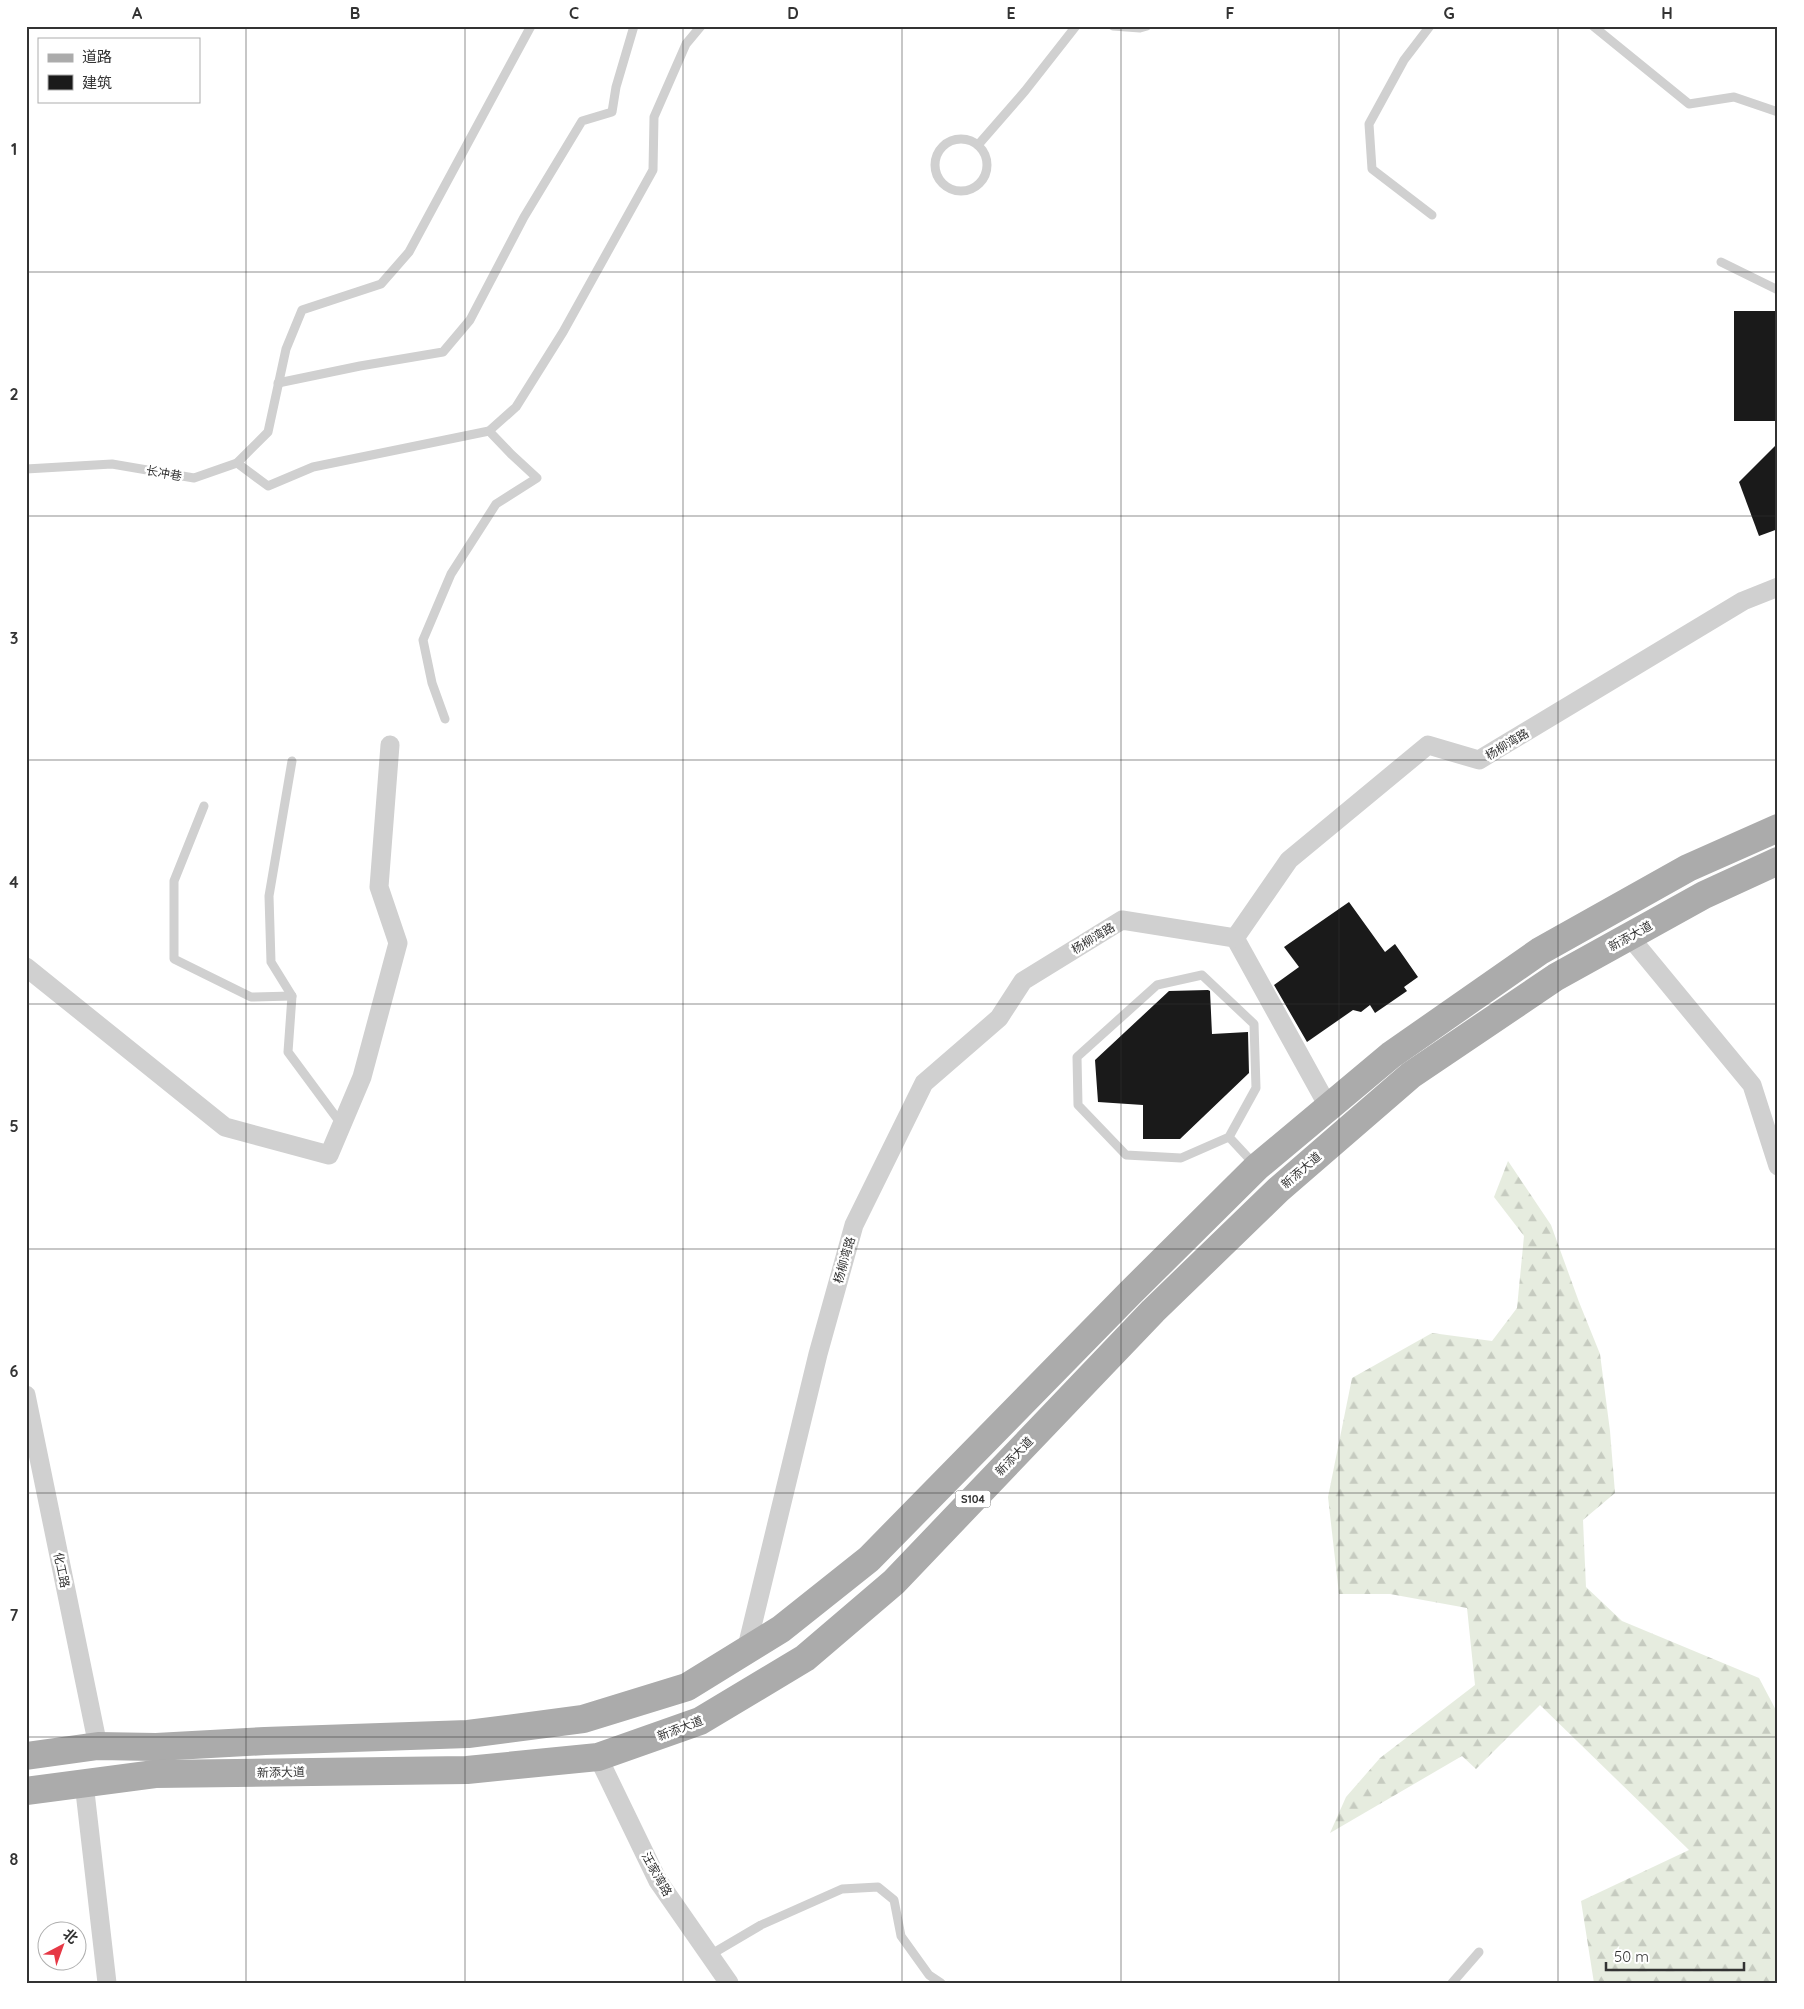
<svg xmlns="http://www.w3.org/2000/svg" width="1804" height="2009" font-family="Quicksand,'Noto Sans SC',sans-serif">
	<defs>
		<pattern id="forest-firs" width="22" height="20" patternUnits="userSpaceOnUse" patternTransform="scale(1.25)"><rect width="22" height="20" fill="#e6ecdf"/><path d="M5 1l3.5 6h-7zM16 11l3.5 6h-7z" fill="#c6cbc0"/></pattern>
	</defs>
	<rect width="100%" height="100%" fill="#fff"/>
	<polygon fill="url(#forest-firs)" points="1508,1161 1551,1225 1579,1302 1600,1354 1610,1431 1615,1493 1583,1520 1586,1587 1622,1621 1759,1678 1778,1714 1778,1983 1594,1983 1581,1901 1689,1850 1540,1705 1476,1769 1462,1756 1330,1833 1346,1797 1380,1758 1475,1685 1467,1608 1390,1594 1339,1594 1328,1497 1352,1378 1432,1333 1492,1341 1517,1308 1524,1236 1494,1197"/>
	<g fill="#1a1a1a">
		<rect x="1734" y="311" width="44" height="110"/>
		<polygon points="1778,443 1778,529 1759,536 1739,482"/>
		<polygon points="1349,902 1385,952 1395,944 1418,977 1404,987 1407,991 1375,1013 1370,1005 1361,1012 1353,1010 1307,1042 1274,985 1299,967 1284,947"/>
		<polygon points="1208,990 1210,991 1212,1034 1248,1032 1249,1073 1180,1139 1143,1139 1143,1105 1098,1102 1095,1060 1169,991"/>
	</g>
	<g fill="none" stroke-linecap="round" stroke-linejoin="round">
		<g stroke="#d0d0d0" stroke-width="9">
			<polyline points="1113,26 1140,28 1147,26"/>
			<polyline points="1430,26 1404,60 1369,124 1372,169 1432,215"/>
			<polyline points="1593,26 1689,104 1734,97 1778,112"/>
			<circle cx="961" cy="165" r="26"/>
			<polyline points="978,145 1025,91 1076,26"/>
			<polyline points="1721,262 1778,290"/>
			<polyline points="278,383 360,366 443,352 470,320 524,217 582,121 612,112 616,87 634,26"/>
			<polyline points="237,463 268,486 313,467 489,431 516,407 563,332 653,170 654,117 686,44 701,26"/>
			<polyline points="26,469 112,464 194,478 237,463 268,432 286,349 302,310 381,284 409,252 531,26"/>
			<polyline points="445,719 432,683 423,640 451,574 496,504 537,478 511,454 489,431"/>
			<polyline points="292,761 269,896 271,962 292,996 288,1052 342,1125"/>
			<polyline points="204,806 174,881 174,959 251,997 292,996"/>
			<polyline points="1229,1137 1181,1158 1126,1155 1078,1105 1077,1057 1157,985 1202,975 1254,1024 1256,1088 1229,1137 1255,1165"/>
			<polyline points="710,1955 761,1925 842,1889 878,1887 894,1900 901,1936 929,1975 941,1983"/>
			<polyline points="1452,1983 1479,1952"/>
		</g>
		<g stroke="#d0d0d0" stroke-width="19">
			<polyline points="1629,936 1752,1085 1778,1166"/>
			<polyline points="1235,938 1329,1108"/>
			<polyline points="26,967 225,1127 329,1155 362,1077 398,943 379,887 390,745"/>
			<polyline points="26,1395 98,1746"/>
			<polyline points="746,1651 818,1354 854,1225 924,1083 999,1018 1023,981 1122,920 1235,938 1289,860 1428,745 1479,760 1743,601 1778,587"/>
			<polyline points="598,1757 658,1881 729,1983"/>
			<polyline points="84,1783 107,1983"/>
		</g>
		<g stroke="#ababab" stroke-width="28">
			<polyline points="26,1756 98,1746 156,1747 265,1741 468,1734 583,1719 687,1687 781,1629 869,1559 1130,1293 1257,1167 1391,1055 1540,951 1688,868 1778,828"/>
			<polyline points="26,1791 155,1774 467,1770 598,1757 700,1721 805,1658 894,1582 1153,1311 1278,1190 1411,1075 1556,977 1704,895 1778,861"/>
		</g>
	</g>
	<path fill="none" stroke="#333" stroke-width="1" stroke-opacity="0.55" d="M246 26V1983M465 26V1983M683 26V1983M902 26V1983M1121 26V1983M1339 26V1983M1558 26V1983M26 272H1778M26 516H1778M26 760H1778M26 1004H1778M26 1249H1778M26 1493H1778M26 1737H1778"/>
	<g text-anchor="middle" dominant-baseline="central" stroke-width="5" stroke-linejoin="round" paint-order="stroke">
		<rect fill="#fff" stroke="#707070" stroke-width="1" x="955.5" y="1490.5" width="35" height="17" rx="4"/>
		<g font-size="11" font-weight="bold" fill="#333">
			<text x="973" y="1499">S104</text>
		</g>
		<g font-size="12" fill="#333" stroke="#fff">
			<text transform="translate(164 473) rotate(10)">长冲巷</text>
			<text transform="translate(1507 744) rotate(-31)">杨柳湾路</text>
			<text transform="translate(1630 936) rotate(-29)">新添大道</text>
			<text transform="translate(1093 938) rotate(-31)">杨柳湾路</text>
			<text transform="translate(1301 1170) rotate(-41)">新添大道</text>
			<text transform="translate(844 1260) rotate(-74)">杨柳湾路</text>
			<text transform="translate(1014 1456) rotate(-46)">新添大道</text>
			<text transform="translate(62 1570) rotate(78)">化工路</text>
			<text transform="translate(680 1728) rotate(-21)">新添大道</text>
			<text transform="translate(281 1772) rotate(-1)">新添大道</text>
			<text transform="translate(657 1874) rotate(61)">汪家湾路</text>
		</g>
	</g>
	<rect width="1804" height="2009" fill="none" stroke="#ffffff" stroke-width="55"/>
	<rect x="38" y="38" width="162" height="65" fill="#ffffff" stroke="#adadad"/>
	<rect x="48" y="54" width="25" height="8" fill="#ababab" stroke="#adadad"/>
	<text x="82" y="62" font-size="15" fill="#333333">道路</text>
	<rect x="48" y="75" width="25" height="15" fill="#1a1a1a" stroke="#adadad"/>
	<text x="82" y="88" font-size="15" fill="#333333">建筑</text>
	<g transform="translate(62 1946) rotate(41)"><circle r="24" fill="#ffffff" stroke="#adadad"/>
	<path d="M0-4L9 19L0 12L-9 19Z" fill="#e63946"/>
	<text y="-8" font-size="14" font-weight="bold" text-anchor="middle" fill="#333333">北</text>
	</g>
	<path d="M1606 1962v8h138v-8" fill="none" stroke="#333333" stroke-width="2.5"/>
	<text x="1614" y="1962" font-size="15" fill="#333333" stroke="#ffffff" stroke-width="4" paint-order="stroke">50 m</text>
	<rect x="28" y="28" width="1748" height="1954" fill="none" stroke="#333" stroke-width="2"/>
	<g font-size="16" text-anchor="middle" font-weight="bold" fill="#333">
		<text x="137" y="19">A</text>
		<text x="355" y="19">B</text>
		<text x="574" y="19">C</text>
		<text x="793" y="19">D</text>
		<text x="1011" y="19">E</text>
		<text x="1230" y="19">F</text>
		<text x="1449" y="19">G</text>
		<text x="1667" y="19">H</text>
		<text x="14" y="155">1</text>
		<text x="14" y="400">2</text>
		<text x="14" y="644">3</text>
		<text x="14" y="888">4</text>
		<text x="14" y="1132">5</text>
		<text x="14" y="1377">6</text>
		<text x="14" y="1621">7</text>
		<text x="14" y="1865">8</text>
	</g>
</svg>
